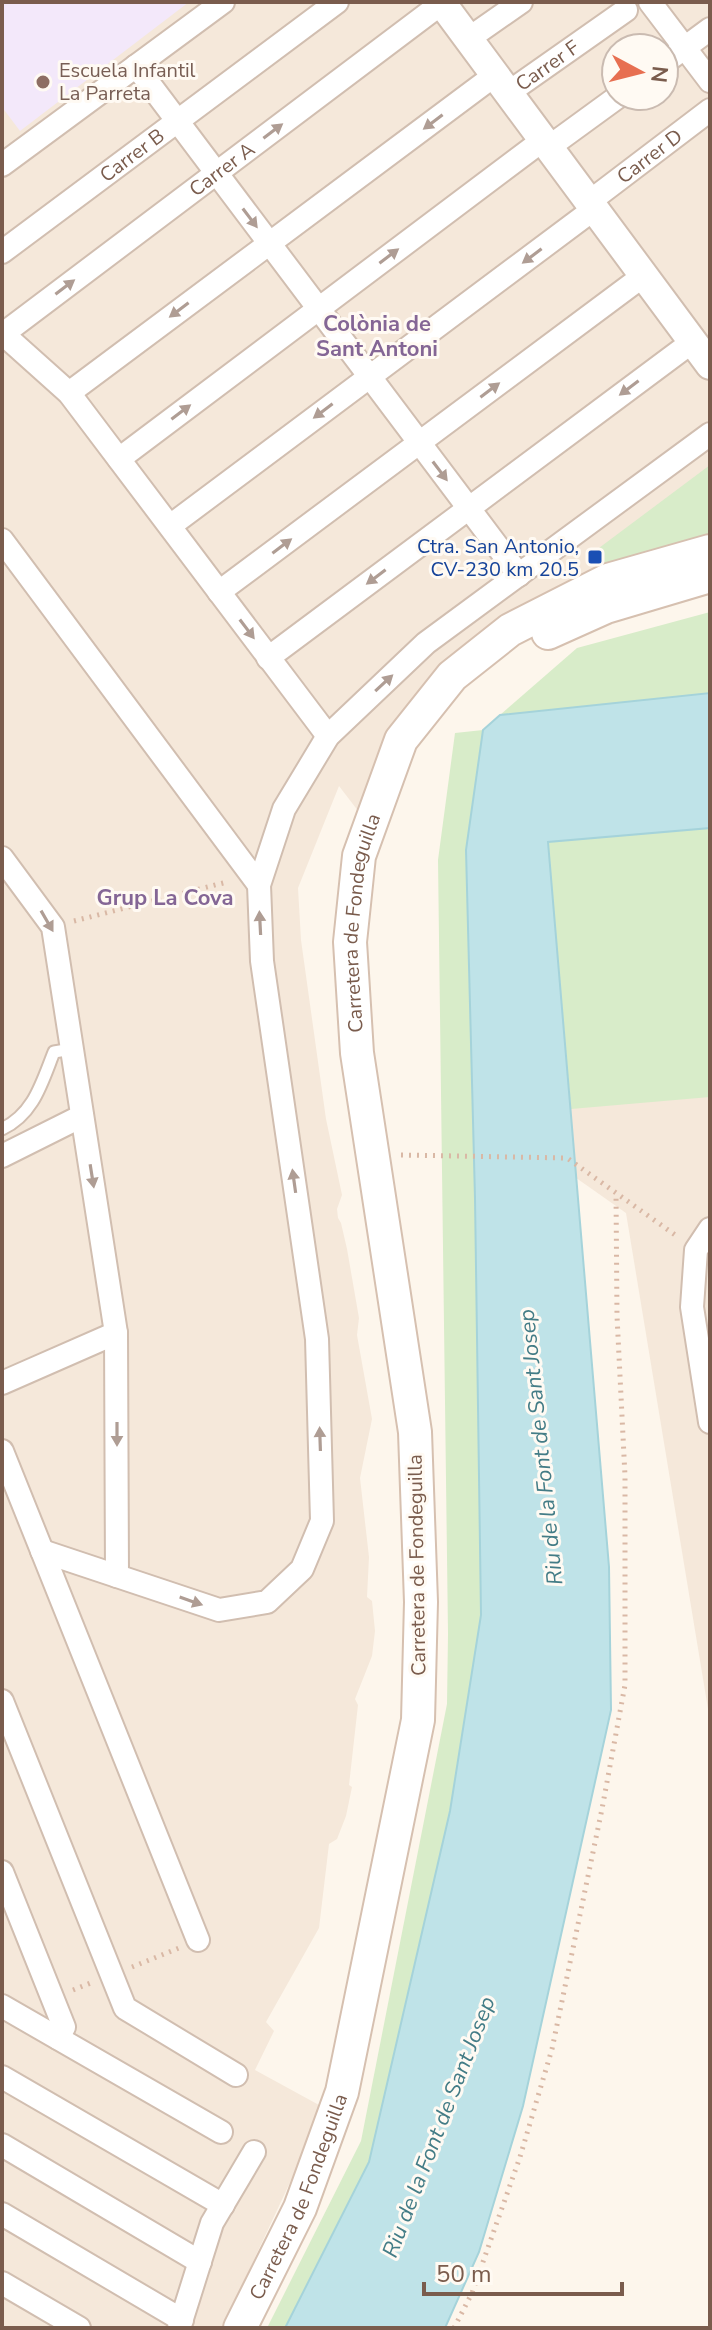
<svg xmlns="http://www.w3.org/2000/svg" width="712" height="2330" font-family="'Nunito Sans',sans-serif">
	<rect width="100%" height="100%" fill="#fdf6ec"/>
	<g fill="#f5e8da" fill-rule="evenodd">
		<path d="M2 2H710V551L493 636 362 816 339 786 298 888 301 940 326 1119 342 1195 337 1209 338 1218 341 1223 347 1249 359 1318 357 1335 372 1419 360 1478 369 1557 367 1597 372 1601 375 1631 372 1656 355 1699 358 1705 349 1785 352 1787 346 1816 337 1839 329 1844 319 1928 266 2022 274 2031 255 2070 319 2105 293 2176 222 2328H2ZM616 48H664V96H616Z"/>
		<polygon points="710,814 710,1721 626,1213 572,1175 543,834"/>
	</g>
	<polygon fill="#f3e8fa" points="2,2 189,2 20,131 2,107"/>
	<g fill="#d8ecc9">
		<polygon points="710,465 710,542 608,580 599,548"/>
		<polygon points="710,612 710,693 500,715 577,648"/>
		<polygon points="483,730 466,850 475,1198 481,1615 450,1811 369,2162 285,2328 267,2328 361,2141 447,1704 448,1634 438,860 455,733"/>
		<polygon points="710,828 710,1097 571,1109 548,842"/>
	</g>
	<polygon fill="#bfe3e8" stroke="#a5d3da" stroke-width="2" points="710,693 710,828 548,842 609,1567 611,1710 523,2106 479,2252 445,2328 285,2328 369,2162 450,1811 481,1615 475,1198 466,850 483,730 500,715"/>
	<g fill="none" stroke-linecap="round" stroke-linejoin="round">
		<defs>
			<path id="service" d="M2 1129C34 1114 42 1082 54 1052L72 1049"/>
			<g id="minor">
				<polyline points="650,2 710,81"/>
				<polyline points="468,39 521,2"/>
				<polyline points="664,63 710,29"/>
				<polyline points="136,66 519,575"/>
				<path id="s1" d="M508 93 626 10"/>
				<polyline points="549,147 619,96"/>
				<polyline points="2,165 223,2"/>
				<path id="s2" d="M589 202 710 110"/>
				<path id="s3" d="M2 252 337 2"/>
				<polyline points="2,333 69,393 328,736"/>
				<path id="s4" d="M3 334 442 3"/>
				<polyline points="69,393 495,75"/>
				<polyline points="119,459 543,140"/>
				<polyline points="170,526 594,209"/>
				<polyline points="2,540 259,885"/>
				<polyline points="219,592 643,276"/>
				<polyline points="268,658 692,342"/>
				<polyline points="2,858 53,927 116,1333 117,1576"/>
				<polyline points="2,1156 82,1116"/>
				<polyline points="710,1229 696,1250 692,1307 710,1422"/>
				<polyline points="2,1383 116,1333"/>
				<polyline points="2,1451 198,1940"/>
				<polyline points="42,1551 219,1610 267,1602 302,1569 322,1521 317,1339 262,961 259,885 284,809 328,736 426,643 710,434"/>
				<polyline points="2,1701 125,2008 236,2075"/>
				<polyline points="2,1872 64,2027 58,2038"/>
				<polyline points="2,2006 221,2132"/>
				<polyline points="2,2077 223,2205"/>
				<polyline points="2,2145 200,2262"/>
				<polyline points="2,2214 182,2320"/>
				<polyline points="2,2283 79,2328"/>
				<polyline points="179,2328 212,2223 254,2152"/>
			</g>
			<polyline id="tertiary" points="441,2 710,365"/>
			<g id="secondary">
				<polyline points="548,633 606,607 710,576"/>
				<path id="s5" d="M240 2328 300 2208 342 2092 418 1720 421 1602 415 1432 357 1053 350 942 359 856 401 740 452 676 510 630 608 580 710 551"/>
			</g>
		</defs>
		<use href="#service" stroke="#d1beb0" stroke-width="15"/>
		<use href="#minor" stroke="#d1beb0" stroke-width="26"/>
		<use href="#tertiary" stroke="#d1beb0" stroke-width="32"/>
		<use href="#secondary" stroke="#d6c0b0" stroke-width="36"/>
		<g stroke="#d9b8a5" stroke-width="5" stroke-dasharray="2 6" stroke-linecap="butt">
			<polyline points="74,921 227,882"/>
			<polyline points="401,1155 567,1158 678,1237"/>
			<polyline points="132,1967 179,1948"/>
			<polyline points="73,1990 93,1982"/>
			<polyline points="454,2328 472,2293 520,2157 552,2049 602,1809 625,1685 625,1476 617,1316 616,1193"/>
		</g>
		<use href="#service" stroke="#fff" stroke-width="11"/>
		<use href="#minor" stroke="#fff" stroke-width="22"/>
		<use href="#tertiary" stroke="#fff" stroke-width="28"/>
		<use href="#secondary" stroke="#fff" stroke-width="32"/>
	</g>
	<defs><path id="oneway-solid" d="M-6-.8H1V-3.2L6.5 0L1 3.2V.8H-6Z" transform="scale(2)"/></defs>
	<g fill="#af9d94">
		<use href="#oneway-solid" transform="translate(433 122) rotate(143)"/>
		<use href="#oneway-solid" transform="translate(273 131) rotate(-37)"/>
		<use href="#oneway-solid" transform="translate(250 218) rotate(53)"/>
		<use href="#oneway-solid" transform="translate(389 256) rotate(-37)"/>
		<use href="#oneway-solid" transform="translate(532 256) rotate(143)"/>
		<use href="#oneway-solid" transform="translate(65 287) rotate(-37)"/>
		<use href="#oneway-solid" transform="translate(179 310) rotate(143)"/>
		<use href="#oneway-solid" transform="translate(629 388) rotate(143)"/>
		<use href="#oneway-solid" transform="translate(490 390) rotate(-37)"/>
		<use href="#oneway-solid" transform="translate(323 411) rotate(143)"/>
		<use href="#oneway-solid" transform="translate(181 412) rotate(-37)"/>
		<use href="#oneway-solid" transform="translate(440 471) rotate(53)"/>
		<use href="#oneway-solid" transform="translate(282 546) rotate(-37)"/>
		<use href="#oneway-solid" transform="translate(376 577) rotate(143)"/>
		<use href="#oneway-solid" transform="translate(247 629) rotate(53)"/>
		<use href="#oneway-solid" transform="translate(384 683) rotate(-43)"/>
		<use href="#oneway-solid" transform="translate(47 921) rotate(60)"/>
		<use href="#oneway-solid" transform="translate(260 923) rotate(-93)"/>
		<use href="#oneway-solid" transform="translate(92 1176) rotate(81)"/>
		<use href="#oneway-solid" transform="translate(294 1181) rotate(-98)"/>
		<use href="#oneway-solid" transform="translate(117 1434) rotate(90)"/>
		<use href="#oneway-solid" transform="translate(320 1439) rotate(-92)"/>
		<use href="#oneway-solid" transform="translate(191 1601) rotate(19)"/>
	</g>
	<circle fill="#8d6e63" stroke="#fffaf3" stroke-width="3" cx="43" cy="82" r="8"/>
	<rect fill="#1a4fb4" stroke="#fffaf3" stroke-width="3" x="587" y="549" width="16" height="16" rx="4"/>
	<g text-anchor="middle" dominant-baseline="central" stroke-width="6" stroke-linejoin="round" paint-order="stroke">
		<g font-size="20" fill="#7a5c4d" stroke="#fffaf3">
			<text stroke="none"><textPath href="#s1" startOffset="48">Carrer F</textPath></text>
			<text stroke="none"><textPath href="#s3" startOffset="162">Carrer B</textPath></text>
			<text stroke="none"><textPath href="#s2" startOffset="76">Carrer D</textPath></text>
			<text stroke="none"><textPath href="#s4" startOffset="274">Carrer A</textPath></text>
			<text stroke="none"><textPath href="#s5" startOffset="1440">Carretera de Fondeguilla</textPath></text>
			<text transform="translate(417 1565) rotate(-91)">Carretera de Fondeguilla</text>
			<text stroke="none"><textPath href="#s5" startOffset="144">Carretera de Fondeguilla</textPath></text>
		</g>
		<g font-size="20" fill="#785e54" stroke="#fffaf3" text-anchor="start">
			<text x="59" y="70">Escuela Infantil<tspan x="59" dy="23">La Parreta</tspan></text>
		</g>
		<g font-size="20" fill="#164399" stroke="#fffaf3" text-anchor="end">
			<text x="579" y="546">Ctra. San Antonio,<tspan x="579" dy="23">CV-230 km 20.5</tspan></text>
		</g>
		<g font-size="22" font-weight="bold" fill="#846695" stroke="#fffaf3">
			<text x="377" y="324">Colònia de<tspan x="377" dy="25">Sant Antoni</tspan></text>
			<text x="165" y="898">Grup La Cova</text>
		</g>
		<g font-size="22" font-style="italic" fill="#437c86" stroke="#fffaf3">
			<text transform="translate(541 1447) rotate(-96)">Riu de la Font de Sant Josep</text>
			<text transform="translate(439 2127) rotate(-69)">Riu de la Font de Sant Josep</text>
		</g>
	</g>
	<rect width="712" height="2330" fill="none" stroke="#7a5c4d" stroke-width="8"/>
	<g transform="translate(640 72) rotate(97)"><circle r="38" fill="#fffaf3" stroke="#cabbb1" stroke-width="2"/>
	<path d="M0-6L14 30L0 20L-14 30Z" fill="#e76f51"/>
	<text y="-12" font-size="22" font-weight="bold" text-anchor="middle" fill="#7a5c4d">N</text>
	</g>
	<path d="M424 2282v12h198v-12" fill="none" stroke="#7a5c4d" stroke-width="4"/>
	<text x="436" y="2282" font-size="24" fill="#7a5c4d" stroke="#fffaf3" stroke-width="6" paint-order="stroke">50 m</text>
</svg>
